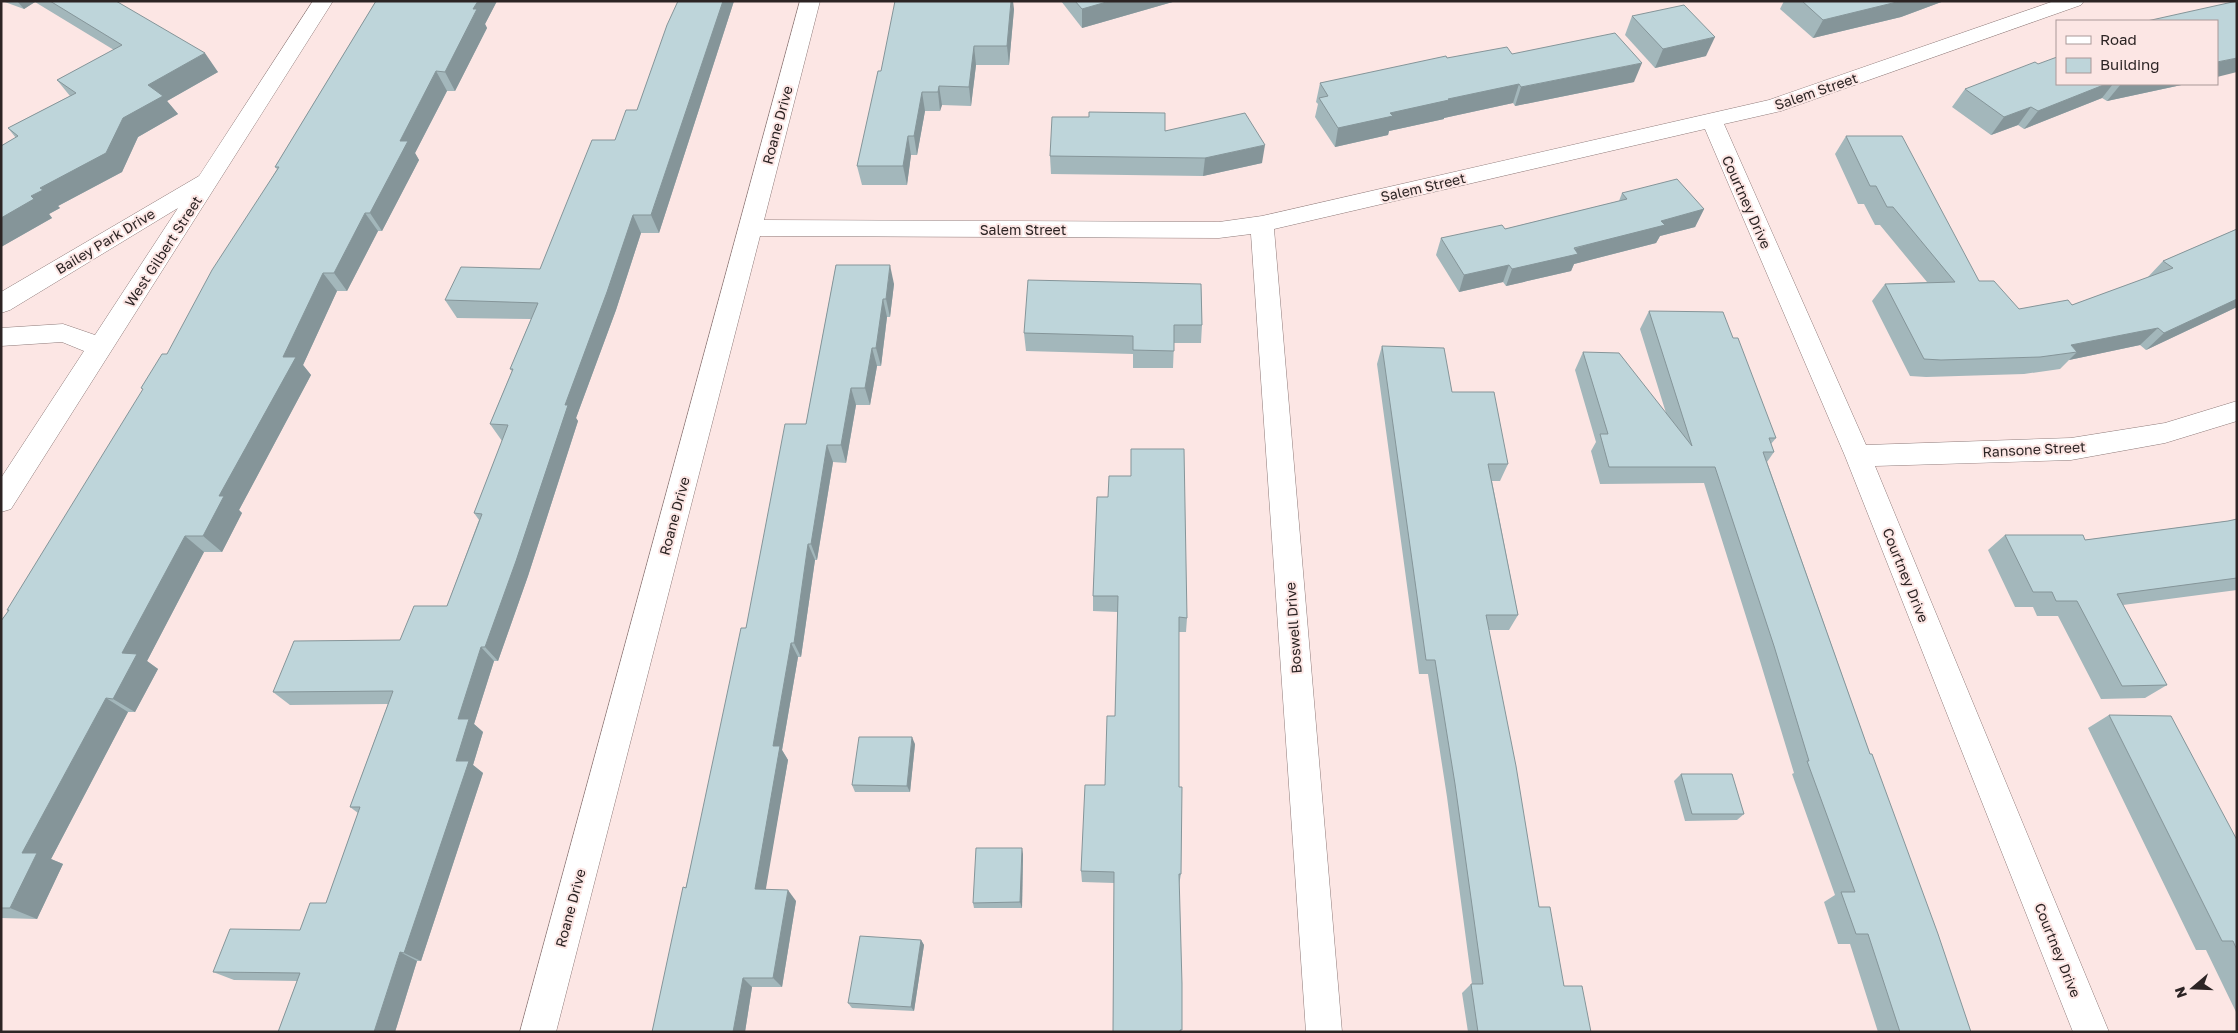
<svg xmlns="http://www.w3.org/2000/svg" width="2238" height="1033" font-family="'Golos Text',sans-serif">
	<rect width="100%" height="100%" fill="#fce6e4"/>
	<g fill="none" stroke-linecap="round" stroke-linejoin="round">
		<defs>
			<g id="minor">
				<polygon points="313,1 333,1 11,509 1,512 1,478 84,351 62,342 1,346 1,328 63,324 95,335 178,208 10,310 1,313 1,292 199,176"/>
				<polygon points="800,1 820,1 764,220 1219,222 1262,216 1769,100 2054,1 2084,1 2081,5 1781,111 1724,124 1866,445 2071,438 2165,423 2237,401 2237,421 2165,443 2071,460 1875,466 2109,1032 2073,1032 1845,456 1705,129 1274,229 1342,1032 1306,1032 1251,234 1219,238 760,236 556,1032 520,1032"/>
			</g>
		</defs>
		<use href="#minor" stroke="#8f7b7a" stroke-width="1"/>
		<use href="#minor" fill="#fff" fill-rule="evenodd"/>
	</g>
	<g fill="#a3b7bb">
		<polygon points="2,1 116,1 218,72 167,101 178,114 138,137 122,172 58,206 60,208 49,214 52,218 1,247 1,146 16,138 8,128 70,96 57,80 114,50 35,2 24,9"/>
		<polygon points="376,1 497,1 485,24 487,28 455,91 447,91 415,153 419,160 382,231 378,231 347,291 337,291 303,365 311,375 239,510 242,513 222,552 204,552 147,661 158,669 135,712 128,712 51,859 63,864 37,919 1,918 1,621 8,611 7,610 167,354 277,169 275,167"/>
		<polygon points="678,1 734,1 659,233 641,233 616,310 576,418 578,421 528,576 498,661 494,661 474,724 483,732 473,765 483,773 421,961 417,961 395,1032 278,1032 297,981 234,980 213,972 300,930 326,903 358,813 350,807 388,704 290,705 273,692 400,640 447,606 479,520 474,513 502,441 490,424 512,371 510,369 531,319 457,318 445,300 540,269 615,140 637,110"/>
		<polygon points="1061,1 1176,1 1082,28"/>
		<polygon points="1784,1 1944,1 1901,17 1813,38 1780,9"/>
		<polygon points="1014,9 1009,65 976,65 971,106 942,105 940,111 925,111 917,155 911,155 907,185 862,185 857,166 881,71"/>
		<polygon points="1632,16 1706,56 1655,68 1625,35"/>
		<polygon points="1512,54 1634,82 1515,106 1513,103 1444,118 1444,119 1389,131 1388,135 1335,147 1315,117 1318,104 1316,102 1320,83 1447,58"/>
		<polygon points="2038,64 2057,84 2186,84 2107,101 2102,98 2024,129 2018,125 1991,135 1952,107 1965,89"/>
		<polygon points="1165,131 1262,163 1203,176 1051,174 1050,156"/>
		<polygon points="1846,136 1979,281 2019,309 2072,305 2147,278 2163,261 2237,229 2237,307 2146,350 2140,345 2069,360 2060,369 2024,374 1926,377 1910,376 1872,301 1885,284 1927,282 1880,225 1875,225 1864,204 1858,204 1835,154"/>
		<polygon points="1622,193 1704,209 1695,227 1660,236 1656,243 1574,264 1571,271 1506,286 1503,282 1459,292 1436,255 1441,238 1505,229 1619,201"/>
		<polygon points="836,265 894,284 890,317 887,317 881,366 877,366 870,405 856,405 846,463 833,462 817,560 815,560 801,657 798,657 782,750 788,760 765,889 796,901 782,987 752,987 745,1032 652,1032 746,628 806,424"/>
		<polygon points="1201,284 1202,325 1201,343 1174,343 1173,368 1133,368 1133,354 1026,351 1024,333"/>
		<polygon points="1649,311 1733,338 1776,438 1771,444 1774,452 1767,462 1870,754 1971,1032 1878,1032 1850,944 1838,944 1824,902 1835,895 1792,774 1794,773 1760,661 1704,483 1600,484 1591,451 1596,442 1575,370 1583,352 1666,413 1640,329"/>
		<polygon points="1382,346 1452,392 1508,464 1500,481 1492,481 1518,615 1509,630 1489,630 1539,907 1564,986 1591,1032 1468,1032 1462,993 1471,984 1472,984 1447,797 1428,674 1419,674 1377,364"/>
		<polygon points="1097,497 1187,618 1186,632 1179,632 1179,787 1181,874 1179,885 1181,1032 1113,1032 1114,883 1082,882 1081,871 1105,785 1115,716 1118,612 1093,611 1093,596"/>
		<polygon points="2237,519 2237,590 2123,605 2167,685 2145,698 2101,699 2058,616 2037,616 2033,607 2015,607 1988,550 2005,535 2085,540 2228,521"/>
		<polygon points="2109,715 2237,840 2237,1014 2206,950 2196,950 2088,728"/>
		<polygon points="915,744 910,792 855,792 852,785"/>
		<polygon points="1681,774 1744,814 1737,820 1685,821 1674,781"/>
		<polygon points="1023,854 1022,908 974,908 973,903"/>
		<polygon points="921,940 924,945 914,1011 852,1008 848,1003"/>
	</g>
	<g fill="#859599">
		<polygon points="17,1 35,1 35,2 24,9"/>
		<polygon points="478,1 497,1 485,24 487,28 455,91 445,72 473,9"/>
		<polygon points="723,1 734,1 659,233 651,215"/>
		<polygon points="1011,1 1013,1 1014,9 1009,65 1007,46"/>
		<polygon points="1110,1 1176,1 1082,28 1082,9"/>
		<polygon points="1901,1 1944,1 1901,17 1813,38 1823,20"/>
		<polygon points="1715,37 1706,56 1655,68 1663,49"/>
		<polygon points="974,46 976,65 971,106 969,87"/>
		<polygon points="205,53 218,72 167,101 178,114 138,137 122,172 58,206 60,208 49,214 52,218 1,247 1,218 31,196 123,118 148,85"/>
		<polygon points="2237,58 2237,72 2217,77 2217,62"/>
		<polygon points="1642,63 1634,82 1515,106 1521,87"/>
		<polygon points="436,71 447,91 415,153 419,160 382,231 370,213 400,141"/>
		<polygon points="1519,84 1513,103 1444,118 1444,119 1389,131 1388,135 1335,147 1338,128 1390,113 1448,99"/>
		<polygon points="2106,84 2113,84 2102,98 2024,129 2038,111"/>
		<polygon points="2121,84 2186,84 2107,101"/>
		<polygon points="939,86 942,105 940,111 938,92"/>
		<polygon points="922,92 925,111 917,155 914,136"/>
		<polygon points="2031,107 2018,125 1991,135 2004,117"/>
		<polygon points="908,136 911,155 907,185 903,166"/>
		<polygon points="1265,145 1262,163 1203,176 1205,158"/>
		<polygon points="1704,209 1695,227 1660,236 1656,243 1574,264 1571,271 1506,286 1512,269 1661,221"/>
		<polygon points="365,213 378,231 347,291 334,273"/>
		<polygon points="633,215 641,233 616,310 576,418 578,421 528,576 498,661 485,647 565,405"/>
		<polygon points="890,265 894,284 890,317 886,299"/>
		<polygon points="1509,265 1503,282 1459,292 1464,275"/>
		<polygon points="323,273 337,291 303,365 311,375 239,510 242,513 222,552 203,536 219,496 283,357"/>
		<polygon points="883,299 887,317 881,366 876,348"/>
		<polygon points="2237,299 2237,307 2146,350 2164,333"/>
		<polygon points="2158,328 2140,345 2069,360 2077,352 2071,345"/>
		<polygon points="872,348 877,366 870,405 865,388"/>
		<polygon points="851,388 856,405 846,463 841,445"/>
		<polygon points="827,445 833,462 817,560 811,544"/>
		<polygon points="185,536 204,552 147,661 158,669 135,712 113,699 122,653"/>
		<polygon points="808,544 815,560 801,657 794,643"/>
		<polygon points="791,643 798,657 782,750 788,760 764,900 755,889 773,746"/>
		<polygon points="481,647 494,661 474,724 483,732 473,765 483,773 421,961 404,953 458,719"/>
		<polygon points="106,698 128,712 51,859 63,864 37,919 10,908 22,853"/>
		<polygon points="912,737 915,744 910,792 907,786"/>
		<polygon points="1022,848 1023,854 1022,908 1020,902"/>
		<polygon points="788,890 796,901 782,987 773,978"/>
		<polygon points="921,940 924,945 914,1011 911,1007"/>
		<polygon points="400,952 417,961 395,1032 374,1032"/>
		<polygon points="743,978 752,987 745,1032 733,1032"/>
	</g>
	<g fill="#bed5da" stroke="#859599">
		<polygon points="50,1 116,1 205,53 148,85 163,96 123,118 106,153 40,188 43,190 31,196 34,199 1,218 1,146 18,136 8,128 76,93 57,80 122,45"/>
		<polygon points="376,1 478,1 473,9 477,9 445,72 436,71 400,141 408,141 370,213 365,213 334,273 323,273 283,357 296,357 219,496 224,496 203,536 185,536 122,653 137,654 113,699 106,698 22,853 37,853 10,908 1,908 1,621 9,610 7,610 143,389 141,388 162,354 167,354 212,270 279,167 275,167"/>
		<polygon points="678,1 723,1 651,215 633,215 607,292 565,405 568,405 516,561 485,647 481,647 458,719 469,719 456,761 469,761 404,953 400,952 374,1032 278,1032 300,973 213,972 230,929 300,930 310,903 326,903 360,807 350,807 393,691 273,692 294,641 400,640 414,606 447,606 482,514 474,513 508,425 490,424 513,369 510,369 538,303 445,300 461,267 540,269 592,140 615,140 626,110 637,110 667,25"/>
		<polygon points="895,1 1011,1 1007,46 974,46 969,87 939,86 938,92 922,92 914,136 908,136 903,166 857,166 878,71 881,71"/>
		<polygon points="1075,1 1110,1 1082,9"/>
		<polygon points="1802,1 1901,1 1823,20"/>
		<polygon points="2237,1 2237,58 2217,62 2217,21 2147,21"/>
		<polygon points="1684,5 1715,37 1663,49 1632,16"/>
		<polygon points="1615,33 1642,63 1521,87 1519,84 1448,99 1449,100 1390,113 1393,116 1338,128 1319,98 1328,96 1320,83 1446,56 1447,58 1507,47 1512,54"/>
		<polygon points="2057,57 2057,84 2106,84 2038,111 2031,107 2004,117 1965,89 2035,62 2038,64"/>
		<polygon points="1089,112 1165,113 1165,131 1245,113 1265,145 1205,158 1050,156 1052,117 1089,117"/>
		<polygon points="1846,136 1902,136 1979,281 1994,281 2019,309 2068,300 2072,305 2173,268 2163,261 2237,229 2237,299 2164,333 2158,328 2071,345 2077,352 2040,357 1941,360 1924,359 1885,284 1955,282 1893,207 1887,207 1876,186 1870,186"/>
		<polygon points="1677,179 1704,209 1661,221 1665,225 1574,248 1578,254 1512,269 1509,265 1464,275 1441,238 1502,225 1505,229 1627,199 1622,193"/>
		<polygon points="836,265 890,265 886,299 883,299 876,348 872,348 865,388 851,388 841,445 827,445 811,544 808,544 794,643 791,643 773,746 780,746 755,889 788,890 773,978 743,978 733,1032 652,1032 683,887 686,888 741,628 746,628 785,424 806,424"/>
		<polygon points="1028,280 1201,284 1202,325 1174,325 1174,351 1133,350 1133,336 1024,333"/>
		<polygon points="1649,311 1723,312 1733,338 1738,338 1776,438 1769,438 1774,452 1763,452 1870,754 1872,754 1938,934 1971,1032 1900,1032 1868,934 1856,934 1841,892 1855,892 1807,761 1809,761 1774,646 1715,467 1609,467 1600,434 1608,434 1583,352 1619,353 1692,446"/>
		<polygon points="1382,346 1444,348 1452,392 1494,392 1508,464 1488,464 1518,615 1486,615 1516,766 1539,907 1550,907 1564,986 1582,986 1591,1032 1478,1032 1471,984 1483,984 1455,784 1435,660 1426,660"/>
		<polygon points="1131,449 1184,449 1187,618 1179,617 1179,787 1182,787 1181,874 1179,874 1182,984 1182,1030 1180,1030 1180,1032 1113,1032 1114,872 1081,871 1085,785 1105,785 1107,716 1115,716 1118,596 1093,596 1097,497 1108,497 1109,476 1131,476"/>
		<polygon points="2237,519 2237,578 2117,594 2167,685 2122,686 2077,601 2056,601 2052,592 2033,592 2005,535 2083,535 2085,540 2228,521"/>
		<polygon points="2109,715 2171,716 2237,840 2237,950 2233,941 2222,941"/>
		<polygon points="859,737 912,737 907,786 852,785"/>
		<polygon points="1681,774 1732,774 1744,814 1692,814"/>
		<polygon points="976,848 1022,848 1020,902 973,903"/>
		<polygon points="860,936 921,940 911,1007 848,1003"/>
	</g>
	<g text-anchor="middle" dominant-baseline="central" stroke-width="4" stroke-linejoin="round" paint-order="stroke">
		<g font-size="14" fill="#2c2424" stroke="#fce6e4">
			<text transform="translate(1816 91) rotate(-19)">Salem Street</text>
			<text transform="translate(777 125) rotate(-75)">Roane Drive</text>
			<text transform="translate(1423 187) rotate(-13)">Salem Street</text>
			<text transform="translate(1747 202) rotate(66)">Courtney Drive</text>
			<text x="1023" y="229">Salem Street</text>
			<text transform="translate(105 241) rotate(-31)">Bailey Park Drive</text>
			<text transform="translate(163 251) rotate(-57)">West Gilbert Street</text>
			<text transform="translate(2034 449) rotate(-3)">Ransone Street</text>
			<text transform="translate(674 516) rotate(-75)">Roane Drive</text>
			<text transform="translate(1906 575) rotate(68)">Courtney Drive</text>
			<text transform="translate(1293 628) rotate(-94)">Boswell Drive</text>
			<text transform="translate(570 908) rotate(-75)">Roane Drive</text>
			<text transform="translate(2058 950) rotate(68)">Courtney Drive</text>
		</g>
	</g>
	<rect width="2238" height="1033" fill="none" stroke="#2c2424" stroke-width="5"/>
	<rect x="2056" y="20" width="162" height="65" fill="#fce6e4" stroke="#a99897"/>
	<rect x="2066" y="36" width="25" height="8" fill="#ffffff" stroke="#a99897"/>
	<text x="2100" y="45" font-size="15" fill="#2c2424">Road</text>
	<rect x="2066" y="58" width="25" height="15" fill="#bed5da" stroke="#a99897"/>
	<text x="2100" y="70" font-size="15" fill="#2c2424">Building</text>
	<g transform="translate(2193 988) rotate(251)" stroke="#fce6e4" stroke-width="4" paint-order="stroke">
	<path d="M0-4L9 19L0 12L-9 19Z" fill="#2c2424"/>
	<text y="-8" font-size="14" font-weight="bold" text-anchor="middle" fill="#2c2424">N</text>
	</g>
</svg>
